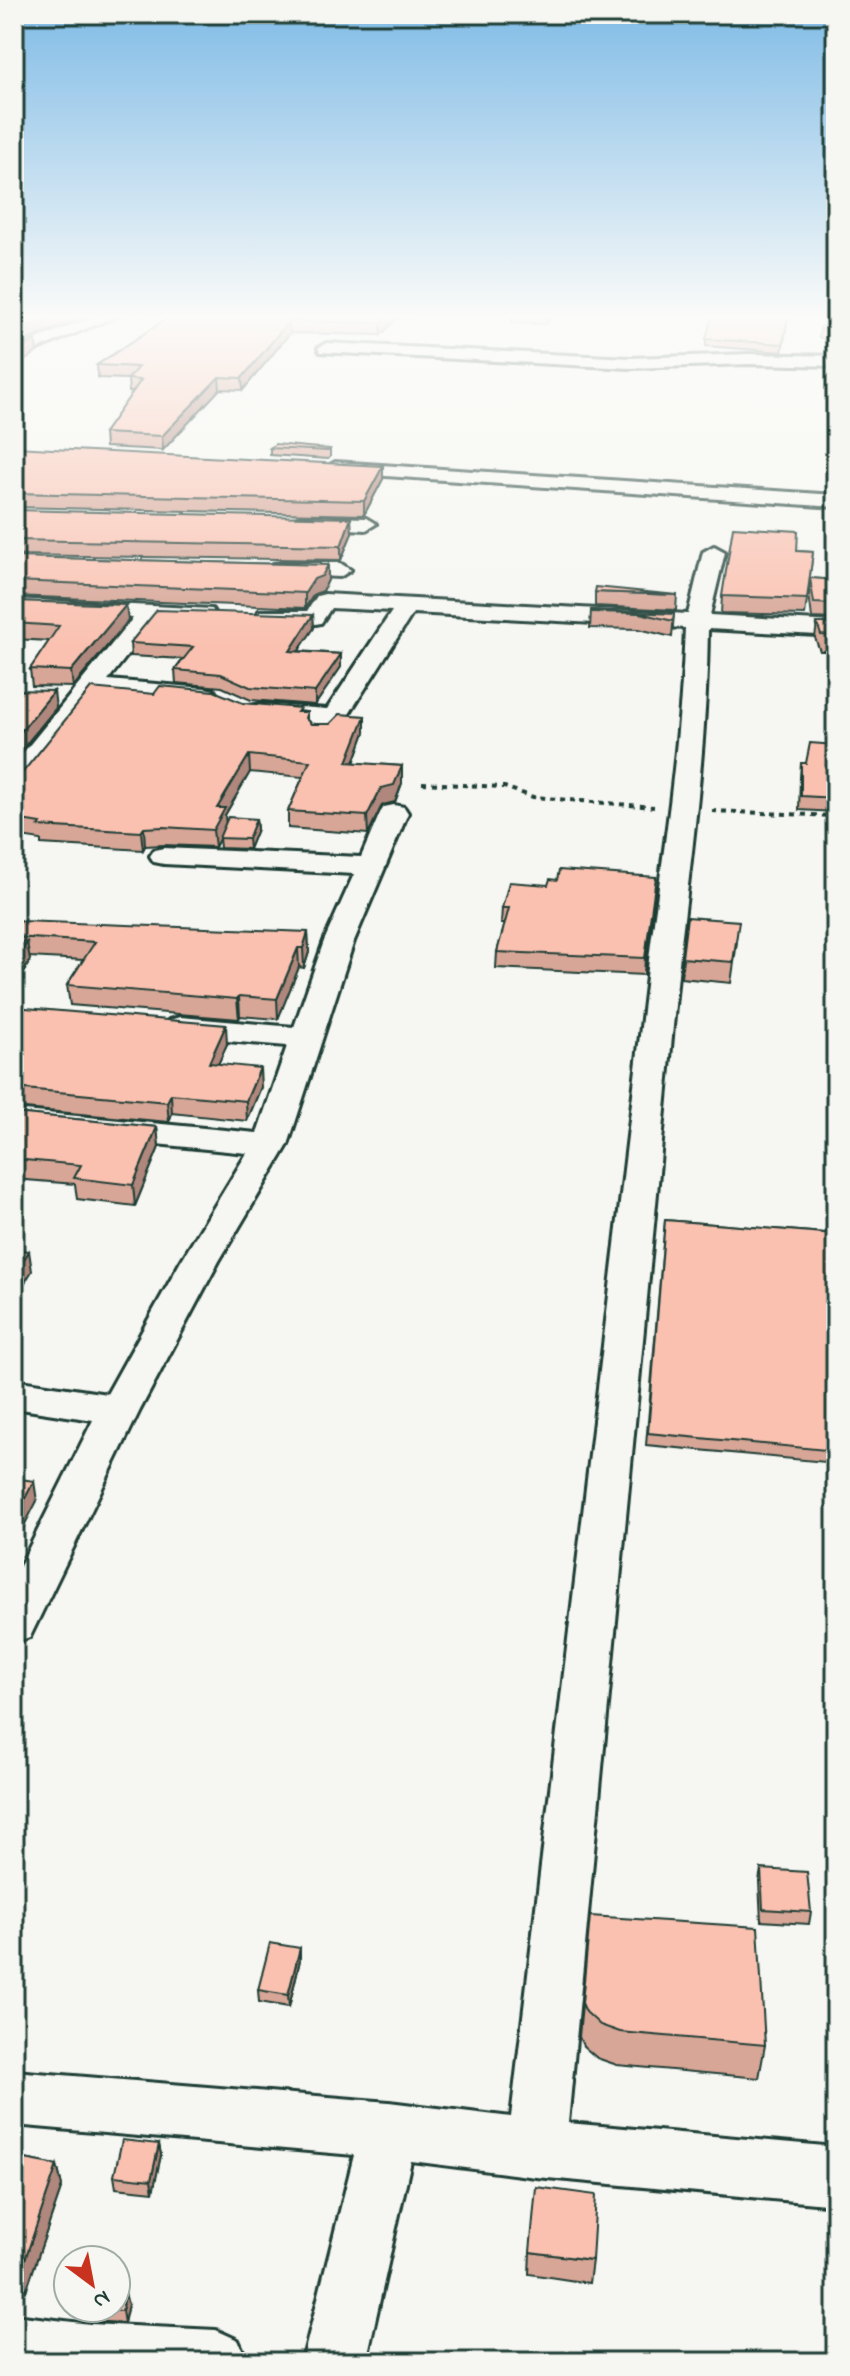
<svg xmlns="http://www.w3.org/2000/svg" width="850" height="2376" font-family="'Indie Flower',sans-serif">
	<rect width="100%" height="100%" fill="#f6f6f2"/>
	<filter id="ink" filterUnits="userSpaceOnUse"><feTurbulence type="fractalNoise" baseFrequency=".0125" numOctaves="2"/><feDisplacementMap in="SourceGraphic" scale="16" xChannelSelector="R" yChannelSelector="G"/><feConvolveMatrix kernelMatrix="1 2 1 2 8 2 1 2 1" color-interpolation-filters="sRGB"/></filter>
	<g filter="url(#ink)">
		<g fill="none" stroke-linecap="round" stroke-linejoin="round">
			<defs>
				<g id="minor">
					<polygon points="100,314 121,314 14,359 14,348"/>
					<polygon points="326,343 630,358 749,354 836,356 836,366 749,364 630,368 320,352 318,348"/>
					<polygon points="335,462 836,495 836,507 328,472 325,468"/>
					<polygon points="303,516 366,518 376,524 366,530 296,526 293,522 296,518"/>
					<path d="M714 546 725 552 710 615 836 622V636L708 629C707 734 694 838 681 943L568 2123 836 2147V2205L536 2177 411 2161 366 2362H302L354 2155 14 2125V2071L389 2102 511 2117 651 943C666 838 681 734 685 628L413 613 344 722C332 733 330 743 312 738L308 733 316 723 260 718 251 716 248 711 251 706 260 704 327 709 392 611 331 608 321 623C303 627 277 625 259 621L256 616 259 611H307L317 596 325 594 688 614 703 552Z"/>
					<polygon points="281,563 340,563 351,570 340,577 273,574 270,569 273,564"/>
					<polygon points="14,599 212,609 215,614 212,619 156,619 108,680 205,688 214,690 217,695 214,700 205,702 97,694 23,787 14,789 14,764 133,618 14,613"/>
					<polygon points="394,805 404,807 408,813 354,941 288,1145 219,1261 140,1410 30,1637 14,1642 14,1578 93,1420 14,1408 14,1380 107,1394 181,1261 247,1153 14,1130 14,1110 257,1133 287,1046 180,1037 169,1034 164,1027 169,1020 180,1017 294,1027 324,941 354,874 164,864 154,862 150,856 154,850 164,848 361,857 380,813 384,807"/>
					<polygon points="14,2315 90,2324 216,2330 238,2340 248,2362 14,2362"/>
				</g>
			</defs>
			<use href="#minor" stroke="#1f3d34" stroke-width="6"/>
			<g stroke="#1f3d34" stroke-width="4" stroke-dasharray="5 5" stroke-linecap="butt">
				<polyline points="422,783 504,787 533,797 654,807"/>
				<polyline points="712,811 836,816"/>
			</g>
			<use href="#minor" fill="#f6f6f2" fill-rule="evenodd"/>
		</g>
		<g fill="#d7a697" stroke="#1f3d34" stroke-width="2">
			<polygon points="124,314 414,314 412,318 397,318 381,335 290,333 243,390 220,389 163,450 105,447 104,433 133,392 129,392 128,379 98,378 97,365 169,317"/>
			<polygon points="512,314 552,314 547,324 512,323"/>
			<polygon points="789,314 782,352 706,346 706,339"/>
			<polygon points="821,326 836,326 836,344 819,337"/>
			<polygon points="14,447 383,479 364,515 14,507"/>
			<polygon points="270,448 330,449 330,457 328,459 270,455"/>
			<polygon points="14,510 352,533 341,560 14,555"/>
			<polygon points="797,551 813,552 805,615 721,613 722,596"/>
			<polygon points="14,557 328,565 328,580 323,591 314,594 305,608 14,596"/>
			<polygon points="810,578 836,580 836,619 812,618 809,593"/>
			<polygon points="595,592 677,595 676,610 595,606"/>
			<polygon points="14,601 126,605 128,621 73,687 32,686 30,669 49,641 14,639"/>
			<polygon points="591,610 674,614 672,637 639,629 590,628"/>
			<polygon points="313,615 314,628 298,651 341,654 341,667 315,705 251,700 222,687 176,683 175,670 183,659 131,656 130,643"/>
			<polygon points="817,623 836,623 836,651 820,651 815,638"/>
			<polygon points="243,703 307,712 307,720 311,724 365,732 354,763 402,766 402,783 395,802 382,805 368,834 288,828 288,811 303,777 250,772 225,815 225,822 256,819 257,829 249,849 220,848 219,838 215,847 164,845 145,846 143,850 41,844 41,840 14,836 14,774"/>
			<polygon points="836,745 836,812 799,810 800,777 801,763 806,763"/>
			<polygon points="655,893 644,975 496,968 497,952 505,924 501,924 502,908"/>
			<polygon points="687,917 737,942 731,983 681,978"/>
			<polygon points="308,932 309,952 304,968 299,967 278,1019 240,1016 239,1019 70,1005 67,985 83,960 29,957 30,961 14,988 14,933"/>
			<polygon points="14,1007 227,1044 218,1064 261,1087 247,1121 172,1113 169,1122 14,1108"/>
			<polygon points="14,1113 157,1127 159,1147 135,1206 77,1199 75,1184 14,1179"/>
			<polygon points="665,1220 836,1234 836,1463 646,1445"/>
			<polygon points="761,1869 811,1912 809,1924 761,1921 759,1881"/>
			<polygon points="590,1916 765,2045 759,2078 617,2065 597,2058 583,2046 579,2037"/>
			<polygon points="300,1948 300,1960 289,2007 259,2002 258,1990"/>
			<polygon points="159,2144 161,2155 153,2192 116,2188 114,2176"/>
			<polygon points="14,2157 57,2165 62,2186 26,2291 14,2289"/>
			<polygon points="530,2252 592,2260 589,2283 529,2274"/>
			<polygon points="128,2304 124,2323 89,2321 86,2309"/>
		</g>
		<g fill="#af877b" stroke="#1f3d34" stroke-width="2">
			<polygon points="62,314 93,314 14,345 14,332"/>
			<polygon points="390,314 397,314 397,318 381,335 381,323"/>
			<polygon points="548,314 552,314 547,324"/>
			<polygon points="289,321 290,333 243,390 242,378"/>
			<polygon points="36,340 37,352 14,368 14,354"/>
			<polygon points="219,377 220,389 163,450 162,436"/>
			<polygon points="383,466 383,479 364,515 364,501"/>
			<polygon points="351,518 352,533 341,560 341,546"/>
			<polygon points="328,565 328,580 323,591 314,594 305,608 305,593 314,579"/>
			<polygon points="126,605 128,621 73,687 71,671"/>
			<polygon points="313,615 314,628 290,664 290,651"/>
			<polygon points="341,654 341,667 315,705 315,692"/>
			<polygon points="54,691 56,708 14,759 14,740"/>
			<polygon points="365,716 365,732 348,779 347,762"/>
			<polygon points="249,755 250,772 225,815 226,826 215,847 213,830 217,808"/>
			<polygon points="402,766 402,783 395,802 382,805 368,834 367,816 381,788"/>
			<polygon points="256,819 257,829 249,849 248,839"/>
			<polygon points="144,828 145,846 143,850 141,832"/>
			<polygon points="656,877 655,893 644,975 645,958"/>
			<polygon points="308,932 309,952 304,968 303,948"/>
			<polygon points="27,942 30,961 14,988 14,964"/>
			<polygon points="298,948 299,967 278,1019 277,999"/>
			<polygon points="239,996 240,1016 239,1019 237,999"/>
			<polygon points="226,1025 227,1044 210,1083 209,1063"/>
			<polygon points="260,1068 261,1087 247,1121 246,1101"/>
			<polygon points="171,1094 172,1113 169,1122 167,1102"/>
			<polygon points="157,1127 159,1147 135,1206 133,1185"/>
			<polygon points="29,1251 32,1271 14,1300 14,1275"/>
			<polygon points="34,1481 37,1501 14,1545 14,1519"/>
			<polygon points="300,1948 300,1960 289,2007 288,1995"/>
			<polygon points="159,2144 161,2155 153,2192 151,2180"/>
			<polygon points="57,2165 62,2186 26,2291 21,2271"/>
			<polygon points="125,2293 128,2304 124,2323 122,2311"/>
		</g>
		<g fill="#fac1b0" stroke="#1f3d34" stroke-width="2">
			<polygon points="14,314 62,314 14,332"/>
			<polygon points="174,314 390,314 381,323 289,321 242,378 219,377 162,436 104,433 141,380 128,379 138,367 97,365"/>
			<polygon points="713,314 788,314 783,344 706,339"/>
			<polygon points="821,326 836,326 836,336 820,329"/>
			<polygon points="36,340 14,354 14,349"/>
			<polygon points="275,444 330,449 328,451 270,448"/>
			<polygon points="14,447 383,466 364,501 14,493"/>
			<polygon points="14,510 351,518 341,546 14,540"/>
			<polygon points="733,527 798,531 797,551 813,552 807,599 722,596"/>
			<polygon points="14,557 328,565 322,576 314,579 305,593 14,581"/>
			<polygon points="810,578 836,580 836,604 814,603"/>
			<polygon points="596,587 677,595 595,592"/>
			<polygon points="14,601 126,605 71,671 30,669 59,626 14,623"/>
			<polygon points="157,610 313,615 290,651 341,654 315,692 250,687 221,674 175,670 193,647 130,643"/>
			<polygon points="591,610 674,614 673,621 640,613 591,612"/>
			<polygon points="817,623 836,623 836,636 821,635"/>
			<polygon points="160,686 214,691 243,703 300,708 297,712 307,712 305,718 311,724 330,724 340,714 365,716 347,762 402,766 394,785 381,788 367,816 288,811 310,761 249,755 217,808 225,808 213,830 163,827 144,828 141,832 39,826 41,823 14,819 14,774 23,772 91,688 154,694"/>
			<polygon points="14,690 54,691 14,740"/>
			<polygon points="810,743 836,745 836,798 801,796 801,763 806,763"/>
			<polygon points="228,817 256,819 248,839 219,838"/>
			<polygon points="559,870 656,877 645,958 497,952 509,908 502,908 509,882 548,885 550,879 557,880"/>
			<polygon points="687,917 739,921 733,962 682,958"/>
			<polygon points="21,921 308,932 303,948 298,948 277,999 239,996 237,999 67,985 95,942 14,937 14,933"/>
			<polygon points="14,941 27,942 14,964"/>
			<polygon points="14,1007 226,1025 209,1063 260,1068 246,1101 171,1094 167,1102 14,1088"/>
			<polygon points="14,1113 157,1127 133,1185 74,1178 81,1165 14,1159"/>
			<polygon points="665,1220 836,1234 836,1451 648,1433"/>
			<polygon points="14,1249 29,1251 14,1275"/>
			<polygon points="14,1478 34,1481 14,1519"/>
			<polygon points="761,1869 807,1872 811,1912 763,1909"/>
			<polygon points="590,1916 758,1927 765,2045 620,2032 600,2025 586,2012 582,2003"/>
			<polygon points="270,1943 300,1948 288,1995 258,1990"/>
			<polygon points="122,2140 159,2144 151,2180 114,2176"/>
			<polygon points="14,2157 57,2165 21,2271 14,2270"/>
			<polygon points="536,2187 596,2195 592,2260 530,2252"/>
			<polygon points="116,2292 125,2293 122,2311 86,2309 87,2308 116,2308"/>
		</g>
	</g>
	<linearGradient id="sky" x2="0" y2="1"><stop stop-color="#7fbbe6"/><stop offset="0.49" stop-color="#fbfbf9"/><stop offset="1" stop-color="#fbfbf9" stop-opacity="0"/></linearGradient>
	<rect width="850" height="646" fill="url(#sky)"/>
	<rect width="850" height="2376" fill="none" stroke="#f6f6f2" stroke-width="48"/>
	<rect x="24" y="24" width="802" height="2328" fill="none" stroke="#1f3d34" stroke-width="3" filter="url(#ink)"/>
	<g transform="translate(92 2284) rotate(148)"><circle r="38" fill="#f6f6f2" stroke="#a0aca6" stroke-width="2"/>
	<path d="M0-6L14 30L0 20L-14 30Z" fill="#c8321e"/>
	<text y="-12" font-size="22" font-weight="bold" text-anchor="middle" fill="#1f3d34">N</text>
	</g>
</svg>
